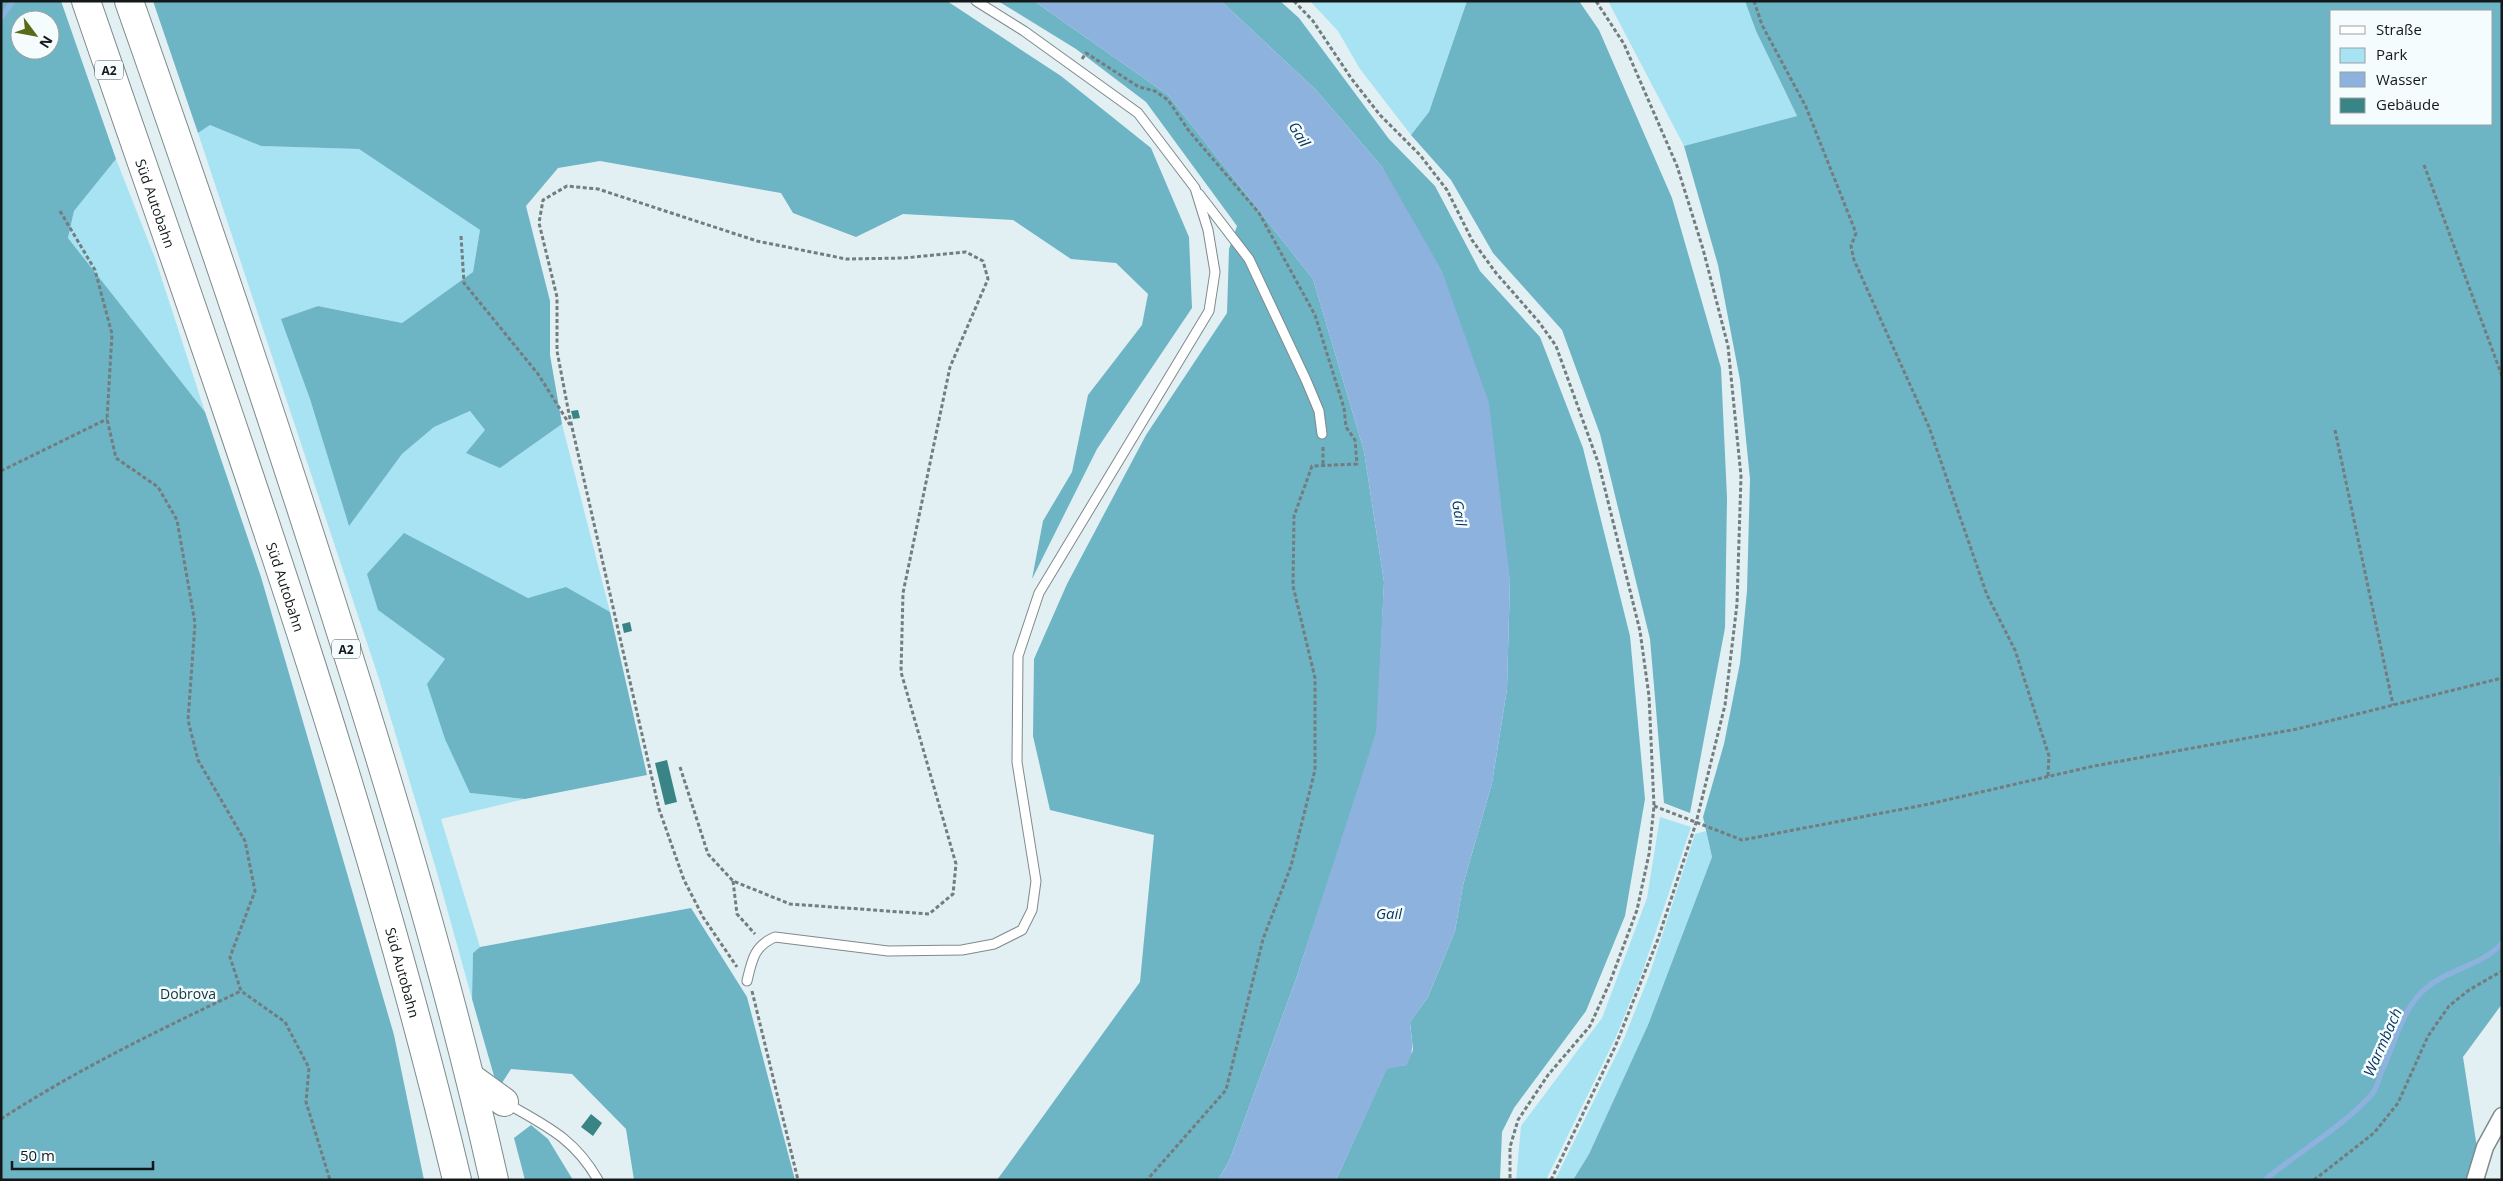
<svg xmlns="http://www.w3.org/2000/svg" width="2503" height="1181" font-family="'Open Sans',sans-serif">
	<rect width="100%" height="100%" fill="#e3f0f3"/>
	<g fill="#a7e3f2">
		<polygon points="1310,1 1467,1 1429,112 1411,135 1360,69 1338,31"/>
		<polygon points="1608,1 1745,1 1756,31 1797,116 1684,146"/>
		<polygon points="210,125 261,146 359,149 480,230 473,272 402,323 318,306 282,319 310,399 349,525 402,454 434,427 470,411 485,430 500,468 562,424 610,612 566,588 528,598 404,534 378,610 445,659 470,793 525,799 441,819 480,947 473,953 472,999 436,869 378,676 198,133"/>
		<polygon points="116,159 155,258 205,412 68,238 74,211"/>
		<polygon points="1660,817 1691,827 1642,973 1615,1039 1546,1180 1516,1180 1521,1126 1602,1018 1647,898"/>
		<polygon points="1706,831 1712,857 1648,1025 1589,1154 1573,1180 1555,1180 1623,1041 1649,976 1695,834"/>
	</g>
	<g fill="#6db4c4" fill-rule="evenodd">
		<path d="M1 1H61L116 159 74 211 68 238 205 412 261 577 394 1035 424 1180H1ZM20 20H50V50H20Z"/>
		<polygon points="153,1 947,1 1061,76 1151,148 1189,237 1192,308 1097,449 1032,579 1043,521 1072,472 1088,395 1142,325 1148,294 1116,263 1071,259 1013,220 903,214 856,237 793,213 781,193 600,161 558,168 526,206 550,301 550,355 562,424 500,468 466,453 485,430 470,411 434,427 402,454 349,526 310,399 281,319 318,306 402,323 473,272 480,230 359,149 261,146 210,125 198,133"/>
		<polygon points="998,1 1034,1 1168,95 1313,279 1364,451 1384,582 1377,732 1296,979 1230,1159 1218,1180 997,1180 1140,982 1154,835 1050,810 1033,736 1034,659 1067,584 1146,435 1227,313 1229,249 1237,226 1146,102 1076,49"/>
		<polygon points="1221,1 1280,1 1299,18 1389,139 1435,186 1480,271 1540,337 1583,448 1630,636 1645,799 1625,916 1586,1011 1514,1108 1502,1132 1500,1180 1336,1180 1387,1068 1406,1065 1413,1050 1410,1022 1428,997 1455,931 1463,885 1492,783 1507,689 1510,579 1383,168 1316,90"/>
		<polygon points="1467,1 1579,1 1599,30 1672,198 1721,368 1727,498 1725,628 1690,813 1664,803 1650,639 1600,434 1562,330 1493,253 1451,180 1411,135 1429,112"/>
		<path d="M1745 1H2502V1004L2463 1057 2482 1180H1573L1589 1154 1648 1025 1712 857 1703 817 1724 744 1740 663 1747 591 1750 479 1740 380 1718 265 1684 146 1797 116 1756 31ZM2332 11H2492V124H2332Z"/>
		<polygon points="404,533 528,598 566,587 610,612 647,775 525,799 470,793 445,739 427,684 445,659 378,610 367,574"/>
		<polygon points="691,908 747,997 795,1180 634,1180 626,1129 572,1074 511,1069 502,1083 494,1076 472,999 473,953 480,947"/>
		<polygon points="531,1125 548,1139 573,1180 525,1180 514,1138"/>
	</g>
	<path fill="#8cb2dd" d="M1034 1H1221L1316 90 1383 168 1442 271 1489 403 1510 579 1507 689 1492 783 1463 885 1455 931 1428 997 1410 1022C1411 1038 1416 1052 1406 1065L1387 1069 1336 1180H1218L1230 1159 1296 979 1376 732 1384 582 1364 451 1313 279 1168 95Z"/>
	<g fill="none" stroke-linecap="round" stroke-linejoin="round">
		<g stroke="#8cb2dd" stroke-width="5.5">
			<polyline points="1,18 13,1"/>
			<polyline points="2502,778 2502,843"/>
			<path d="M2265 1180C2299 1151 2342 1128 2372 1094 2376 1089 2379 1080 2381 1073 2393 1048 2400 1016 2419 995 2442 969 2481 968 2502 943"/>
		</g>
	</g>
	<g fill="#398586">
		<polygon points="578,410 580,418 573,419 571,411"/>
		<polygon points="630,622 632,631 624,633 622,624"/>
		<polygon points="667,760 677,802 665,805 655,763"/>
		<polygon points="591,1114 602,1123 593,1136 581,1127"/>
	</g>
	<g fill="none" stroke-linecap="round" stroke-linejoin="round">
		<defs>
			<g id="lane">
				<polyline points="1199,194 1249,259 1306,380 1319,411 1322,434"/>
				<path d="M747 981C752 960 754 946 775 937L888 951 962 950 994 944 1022 930 1032 910 1036 881 1017 762 1018 656 1039 593 1209 311 1215 272 1208 230 1195 188 1138 113 1024 31 976 1"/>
				<path d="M506 1103C546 1126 574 1138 598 1180"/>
			</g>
			<polyline id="street" points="2475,1180 2485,1147 2502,1116"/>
			<g id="highway">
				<path id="s1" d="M86 1C220 391 361 778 457 1180"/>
				<path d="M129 1C199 200 267 400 331 601 392 792 450 984 494 1180"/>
				<polyline points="471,1078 504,1102"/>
			</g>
		</defs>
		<use href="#lane" stroke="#7e8a8d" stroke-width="11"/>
		<use href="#street" stroke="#7e8a8d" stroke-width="19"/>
		<use href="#highway" stroke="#7e8a8d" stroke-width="30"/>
		<g stroke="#737c7e" stroke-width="3" stroke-dasharray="4 2.5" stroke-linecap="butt">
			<polyline points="1294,1 1313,21 1351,78 1380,115 1420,155 1447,190 1472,240 1496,273 1539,322 1556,346 1599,465 1640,631 1649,696 1654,806 1649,854 1637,910 1610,982 1590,1026 1548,1075 1518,1120 1510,1147 1510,1180"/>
			<polyline points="1754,1 1762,25 1806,107 1856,233 1851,246 1854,260 1929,427 1987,595 2015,650 2049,756 2048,776"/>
			<polyline points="1082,59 1086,53 1139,87 1155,91 1168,100 1189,131 1259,213 1315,315 1344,408 1346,427 1355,440 1357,464 1312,466 1294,516 1293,586 1315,678 1315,770 1291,866 1263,939 1226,1090 1147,1180"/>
			<polyline points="2424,165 2502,376"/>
			<polyline points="60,211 95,270 112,334 107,419 116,458 158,487 177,520 195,623 188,720 198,760 245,841 255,891 230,957 241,991 285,1022 309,1068 306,1102 330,1180"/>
			<polyline points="461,236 464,283 538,374 570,425"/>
			<polyline points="2335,430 2393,705"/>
			<polyline points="1323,447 1323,466"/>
			<polyline points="1,471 107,419"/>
			<polyline points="680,767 708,854 733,881 790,904 929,914 953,894 956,864 901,672 903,593 950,367 988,279 983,261 966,252 904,258 846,259 757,241 598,189 567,186 543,200 539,223 557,297 557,351 569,414 659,809 684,880 703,917 737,967"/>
			<polyline points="1654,806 1742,840 1929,804 2094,766 2297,729 2502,678"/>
			<polyline points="733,881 737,914 755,934"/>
			<polyline points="752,991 798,1180"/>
			<path d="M1 1119C78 1069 159 1030 241 991"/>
			<polyline points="1551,1180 1615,1047 1658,939 1696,823 1725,705 1737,604 1741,476 1728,346 1703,249 1677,166 1624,44 1596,1"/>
			<polyline points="2314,1180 2374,1133 2398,1103 2428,1036 2449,1006 2469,990 2502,971"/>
		</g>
		<use href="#lane" stroke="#fff" stroke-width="9"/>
		<use href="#street" stroke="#fff" stroke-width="16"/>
		<use href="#highway" stroke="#fff" stroke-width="28"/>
	</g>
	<g text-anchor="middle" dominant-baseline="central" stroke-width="5" stroke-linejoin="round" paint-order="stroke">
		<g fill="#f4fcfe" stroke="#565c5e" stroke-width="1">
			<rect x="95" y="60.5" width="28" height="19" rx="4"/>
			<rect x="332" y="639.5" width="28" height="19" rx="4"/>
		</g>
		<g font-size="12" font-weight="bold" fill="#131819">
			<text x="109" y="70">A2</text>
			<text x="346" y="649">A2</text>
		</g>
		<g font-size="14" fill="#131819" stroke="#f4fcfe">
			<text stroke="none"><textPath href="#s1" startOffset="214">Süd Autobahn</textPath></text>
			<text stroke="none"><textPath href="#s1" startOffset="619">Süd Autobahn</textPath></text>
			<text stroke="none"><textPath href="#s1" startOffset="1022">Süd Autobahn</textPath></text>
		</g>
		<g font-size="14" fill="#11343b" stroke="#f4fcfe">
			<text x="188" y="993">Dobrova</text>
		</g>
		<g font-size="15" font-style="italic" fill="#09335b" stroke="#f4fcfe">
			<text transform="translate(1300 134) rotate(58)">Gail</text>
			<text transform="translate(1460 513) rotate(81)">Gail</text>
			<text x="1389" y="913">Gail</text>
			<text transform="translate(2382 1042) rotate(-66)">Warmbach</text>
		</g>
	</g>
	<rect width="2503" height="1181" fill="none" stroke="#131819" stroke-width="5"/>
	<rect x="2330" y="10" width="162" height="115" fill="#f4fcfe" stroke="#9aa1a2"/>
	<rect x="2340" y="26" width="25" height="8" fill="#ffffff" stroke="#9aa1a2"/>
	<text x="2376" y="35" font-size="15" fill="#131819">Straße</text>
	<rect x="2340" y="48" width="25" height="15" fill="#a7e3f2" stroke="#9aa1a2"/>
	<text x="2376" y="60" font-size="15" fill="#131819">Park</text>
	<rect x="2340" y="72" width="25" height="15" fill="#8cb2dd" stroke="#9aa1a2"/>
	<text x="2376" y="85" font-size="15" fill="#131819">Wasser</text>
	<rect x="2340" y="98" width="25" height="15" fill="#398586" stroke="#9aa1a2"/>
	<text x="2376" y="110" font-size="15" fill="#131819">Gebäude</text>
	<g transform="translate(35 35) rotate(122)"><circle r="24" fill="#f4fcfe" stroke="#9aa1a2"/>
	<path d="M0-4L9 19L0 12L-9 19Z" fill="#596b18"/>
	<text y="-8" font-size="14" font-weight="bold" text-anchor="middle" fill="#131819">N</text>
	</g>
	<path d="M12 1161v8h141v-8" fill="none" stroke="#131819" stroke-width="2.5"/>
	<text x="20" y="1161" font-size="15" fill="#131819" stroke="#f4fcfe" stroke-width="4" paint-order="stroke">50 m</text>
</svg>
